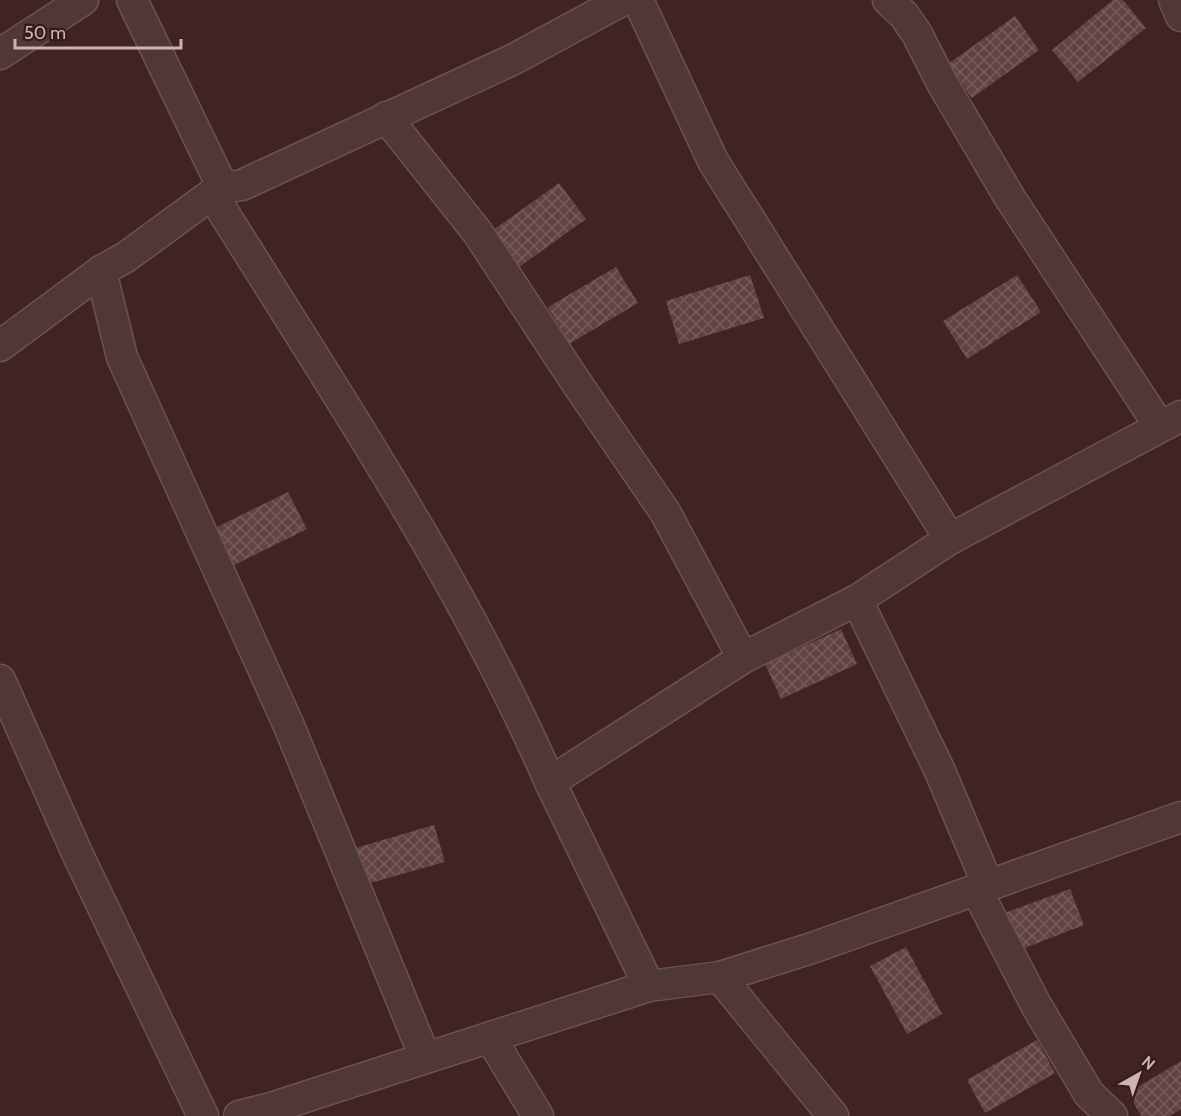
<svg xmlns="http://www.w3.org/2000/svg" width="1181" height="1116" font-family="Cabin,sans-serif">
	<defs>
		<pattern id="building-cross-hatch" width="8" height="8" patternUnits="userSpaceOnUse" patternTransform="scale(1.5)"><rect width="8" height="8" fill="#634243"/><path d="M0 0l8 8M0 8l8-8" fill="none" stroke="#785b5c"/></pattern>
	</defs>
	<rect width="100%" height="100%" fill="#412324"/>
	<g fill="url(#building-cross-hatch)">
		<polygon points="1113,0 1123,0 1146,28 1078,82 1052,50"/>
		<polygon points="1015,16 1039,50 972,98 948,64"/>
		<polygon points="559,183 586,219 515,270 489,233"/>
		<polygon points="616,267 638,303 569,344 548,307"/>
		<polygon points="750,275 764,318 679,344 666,301"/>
		<polygon points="1017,275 1041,312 967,359 943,321"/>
		<polygon points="288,492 307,529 230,567 211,530"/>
		<polygon points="841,629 857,664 781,699 765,664"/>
		<polygon points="434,825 445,862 363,885 352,849"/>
		<polygon points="1070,889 1084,925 1017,951 1002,914"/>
		<polygon points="906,947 942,1014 907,1034 870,966"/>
		<polygon points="1037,1040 1055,1073 985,1113 967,1080"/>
		<polygon points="1181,1061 1181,1109 1170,1116 1141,1116 1128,1093"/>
	</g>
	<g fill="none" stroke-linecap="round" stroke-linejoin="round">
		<defs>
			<g id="minor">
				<polyline points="132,0 223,188"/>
				<polyline points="638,0 713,161 950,539"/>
				<polyline points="888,0 904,15 917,34 942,83 1010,198 1160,427"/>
				<polyline points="1174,0 1181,16"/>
				<polyline points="0,54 83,0"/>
				<polyline points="386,117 478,233 576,382 665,512 743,658"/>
				<path d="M212 194C331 386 459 574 550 782"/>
				<polyline points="101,271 122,357 289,726 425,1057"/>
				<polyline points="0,346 101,271 126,257 212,194 223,188 242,185 514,59 623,0"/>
				<polyline points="857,600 939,769 988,885"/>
				<polyline points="0,680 77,853 203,1116"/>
				<polyline points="976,889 1036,1005 1089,1094 1112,1116"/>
				<polyline points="720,977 833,1116"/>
				<polyline points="649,986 550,782 743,658 857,600 950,539 1181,416"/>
				<polyline points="490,1037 538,1116"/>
				<polyline points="239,1116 271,1108 649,986 720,977 812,948 1181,817"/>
			</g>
		</defs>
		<use href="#minor" stroke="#6b5353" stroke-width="33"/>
		<use href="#minor" stroke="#513838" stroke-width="30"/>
	</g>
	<g transform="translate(1139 1074) rotate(40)" stroke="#361c1d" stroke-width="4.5" paint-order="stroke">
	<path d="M0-4.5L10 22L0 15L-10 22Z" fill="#cbb4b4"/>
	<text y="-9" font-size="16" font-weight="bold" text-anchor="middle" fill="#cbb4b4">N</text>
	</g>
	<path d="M15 39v9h166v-9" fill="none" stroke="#cbb4b4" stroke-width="3"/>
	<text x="24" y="39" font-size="18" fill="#cbb4b4" stroke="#361c1d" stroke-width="4.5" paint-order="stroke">50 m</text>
</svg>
